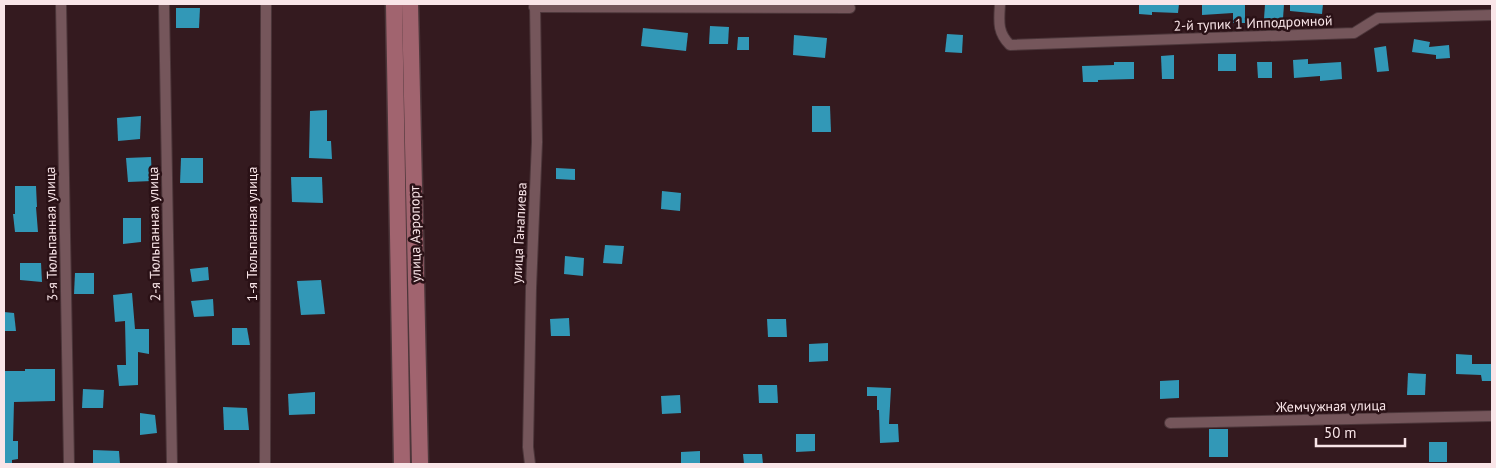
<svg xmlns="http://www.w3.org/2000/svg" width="1496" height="468" font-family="'PT Sans',sans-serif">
	<rect width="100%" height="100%" fill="#341a1f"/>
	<g fill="#3298b7">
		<polygon points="1139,4 1179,4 1178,13 1152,12 1152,15 1139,14"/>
		<polygon points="1202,4 1245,4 1245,23 1233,23 1233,13 1202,15"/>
		<polygon points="1265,4 1284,4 1283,19 1264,19"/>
		<polygon points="1290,4 1323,4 1322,14 1290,11"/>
		<polygon points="176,8 200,8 199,28 176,28"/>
		<polygon points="710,26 729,27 728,44 709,44"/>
		<polygon points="643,28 688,33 686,51 641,46"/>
		<polygon points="947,34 963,35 962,53 945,52"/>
		<polygon points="794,35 827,38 825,58 793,55"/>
		<polygon points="738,37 749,37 749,50 737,50"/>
		<polygon points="1414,39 1430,42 1429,47 1449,45 1450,58 1436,59 1436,55 1412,52"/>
		<polygon points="1386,46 1389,71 1377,72 1374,48"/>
		<rect x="1218" y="54" width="18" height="17"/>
		<polygon points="1174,55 1174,79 1162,79 1161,56"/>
		<polygon points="1308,59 1308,64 1341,62 1342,79 1320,81 1320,76 1294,78 1293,60"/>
		<polygon points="1114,62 1134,62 1134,79 1098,80 1098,82 1083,82 1082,66 1114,65"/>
		<polygon points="1257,62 1272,62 1272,78 1258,78"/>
		<polygon points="812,106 830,106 831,132 812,132"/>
		<polygon points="327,110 327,141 331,141 332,159 309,158 310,111"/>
		<polygon points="141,116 140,139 118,141 117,118"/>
		<polygon points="151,157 152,181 128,182 126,158"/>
		<polygon points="181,158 203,158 203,183 180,183"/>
		<polygon points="556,168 575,169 575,180 556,179"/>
		<polygon points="291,177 322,177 323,203 292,202"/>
		<polygon points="15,186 36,186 37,207 36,207 38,232 15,232 13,214 15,214"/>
		<polygon points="662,191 681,193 680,211 661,209"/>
		<polygon points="123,218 141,218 141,242 123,244"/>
		<polygon points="605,245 624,246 622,264 603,263"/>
		<polygon points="565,256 584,258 583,276 564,274"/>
		<polygon points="20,263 41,263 42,282 20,280"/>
		<polygon points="208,267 209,280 192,282 190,269"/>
		<polygon points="75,273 94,273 94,294 74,294"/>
		<polygon points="321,280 325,314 301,315 297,281"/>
		<polygon points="132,293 135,329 149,329 149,354 138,352 138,385 119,386 117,365 126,365 125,321 115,322 113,295"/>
		<polygon points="213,299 214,316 194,317 191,301"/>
		<polygon points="4,312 14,313 16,331 4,331"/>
		<polygon points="569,318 570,336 551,336 550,319"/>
		<polygon points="767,319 786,319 787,337 768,337"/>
		<polygon points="232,328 247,328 250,345 232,345"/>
		<polygon points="828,343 828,361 809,362 809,344"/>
		<polygon points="1456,354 1472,355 1472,364 1492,364 1492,381 1482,381 1481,375 1456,374"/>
		<polygon points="25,369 55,369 55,401 14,402 13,441 18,441 18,459 12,460 12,464 4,464 4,371 25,371"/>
		<polygon points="1408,373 1426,374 1425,395 1407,395"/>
		<polygon points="1179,380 1179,398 1160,399 1160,381"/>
		<polygon points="758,385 777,385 778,403 759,403"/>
		<polygon points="867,387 891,388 889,424 898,424 899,442 880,443 879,410 877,410 877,396 867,396"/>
		<polygon points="83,389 104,390 103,408 82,408"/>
		<polygon points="315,392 315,414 289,415 288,394"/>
		<polygon points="680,395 681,413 662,414 661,396"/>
		<polygon points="223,407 247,408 249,430 224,430"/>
		<polygon points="140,413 155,415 157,433 140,435"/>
		<rect x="1209" y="429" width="19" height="28"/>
		<polygon points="796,434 815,434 815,451 796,452"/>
		<rect x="1429" y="442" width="18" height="20"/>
		<polygon points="93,450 119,451 120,464 93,464"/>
		<polygon points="700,451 700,464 681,464 681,452"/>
		<polygon points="743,454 762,454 763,464 744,464"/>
	</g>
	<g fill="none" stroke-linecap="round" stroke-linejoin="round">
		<defs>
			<g id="street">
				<polyline points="61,4 69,464"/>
				<polyline points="164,4 172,464"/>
				<path d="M1000 4C999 21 997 32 1010 45L1354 33 1378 18 1492 15"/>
				<polyline points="534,7 850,8"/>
				<polyline points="1170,423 1492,416"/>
				<polyline points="265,464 266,4"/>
				<polyline points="530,464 528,447 531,288 537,142 535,4"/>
			</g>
			<g id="primary">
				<polyline points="394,4 402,464"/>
				<polyline points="410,4 420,464"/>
			</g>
		</defs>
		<use href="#street" stroke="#4c363a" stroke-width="12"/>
		<use href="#primary" stroke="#4c363a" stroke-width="19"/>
		<use href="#street" stroke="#75565b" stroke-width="10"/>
		<use href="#primary" stroke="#a1646f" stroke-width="16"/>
	</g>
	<g text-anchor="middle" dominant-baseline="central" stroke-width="5" stroke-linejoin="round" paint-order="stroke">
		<g font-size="14" fill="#f9e5e8" stroke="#2a1116">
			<text transform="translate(1253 23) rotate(-2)">2-й тупик 1 Ипподромной</text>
			<text transform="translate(519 233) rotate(-87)">улица Ганапиева</text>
			<text transform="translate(51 234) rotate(-91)">3-я Тюльпанная улица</text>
			<text transform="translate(154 234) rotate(-91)">2-я Тюльпанная улица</text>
			<text transform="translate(252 234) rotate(-90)">1-я Тюльпанная улица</text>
			<text transform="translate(415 234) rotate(-91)">улица Аэропорт</text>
			<text transform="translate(1331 406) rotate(-1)">Жемчужная улица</text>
		</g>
	</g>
	<rect width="1496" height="468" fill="none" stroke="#f9e5e8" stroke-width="10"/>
	<path d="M1316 438v8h89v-8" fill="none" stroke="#f9e5e8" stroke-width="2.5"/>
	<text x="1324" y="438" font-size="15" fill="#f9e5e8" stroke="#2a1116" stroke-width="4" paint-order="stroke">50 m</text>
</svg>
